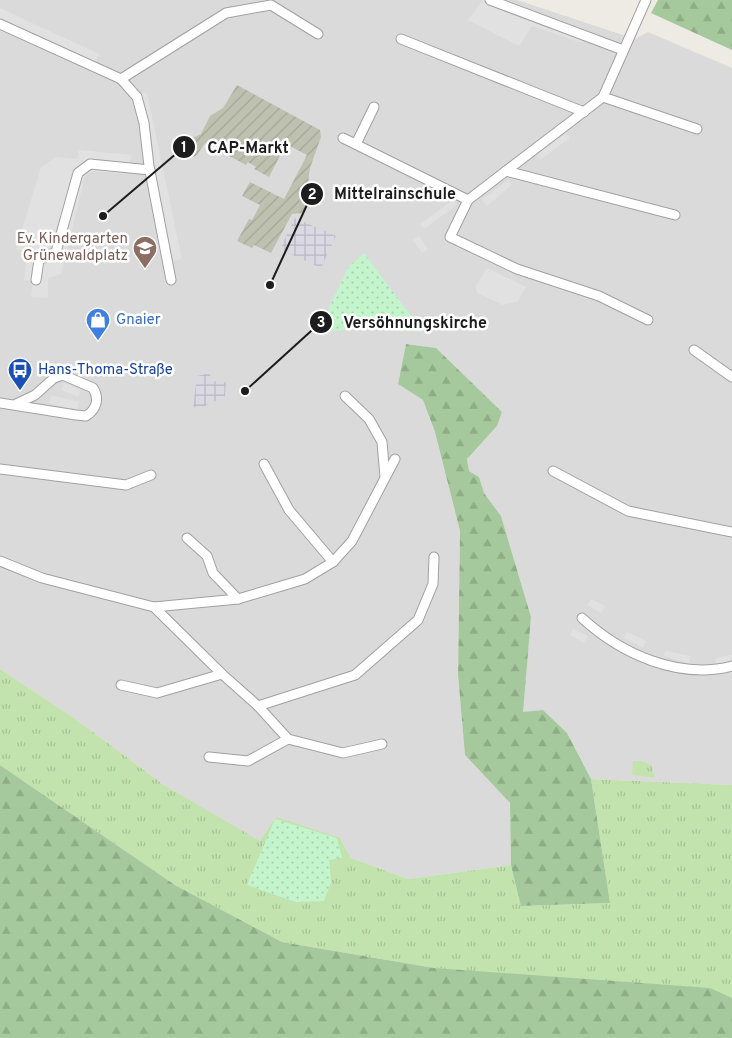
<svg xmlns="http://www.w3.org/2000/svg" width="732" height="1038" font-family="Overpass,sans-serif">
	<defs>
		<pattern id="construction-furrows" width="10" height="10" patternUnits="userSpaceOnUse" patternTransform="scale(1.25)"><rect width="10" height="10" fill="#bfc1b0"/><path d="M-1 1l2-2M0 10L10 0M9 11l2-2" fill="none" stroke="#a4a597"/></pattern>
		<pattern id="grass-tufts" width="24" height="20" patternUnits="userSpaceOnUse" patternTransform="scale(1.25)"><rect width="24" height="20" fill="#c3e3ae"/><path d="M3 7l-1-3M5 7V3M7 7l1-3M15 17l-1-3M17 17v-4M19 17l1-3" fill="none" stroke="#a7c295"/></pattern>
		<pattern id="forest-firs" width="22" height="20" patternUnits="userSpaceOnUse" patternTransform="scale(1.25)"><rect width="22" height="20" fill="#a5c99c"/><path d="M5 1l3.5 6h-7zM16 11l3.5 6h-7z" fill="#8eac86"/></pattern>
		<pattern id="park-dots" width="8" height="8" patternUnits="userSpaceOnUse" patternTransform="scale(1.25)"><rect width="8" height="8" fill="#c4f4cc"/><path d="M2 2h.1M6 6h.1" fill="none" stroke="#a8d1af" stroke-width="1.8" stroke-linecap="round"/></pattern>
		<pattern id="plaza-grid" width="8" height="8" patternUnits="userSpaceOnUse" patternTransform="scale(1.25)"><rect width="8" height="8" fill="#d9d8e3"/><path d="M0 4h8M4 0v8" fill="none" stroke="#bab9c2"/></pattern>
	</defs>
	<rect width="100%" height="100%" fill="#edebe4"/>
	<polygon fill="#dbdada" points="0,0 517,0 635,39 648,32 732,68 732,785 591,779 567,733 543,710 522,713 531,617 501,516 484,493 479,477 469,471 467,459 497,426 502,412 435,348 406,344 398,384 423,400 435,432 460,531 458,675 465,755 510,803 511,865 408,879 351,858 340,838 260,842 164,785 74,718 0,669"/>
	<polygon fill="url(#construction-furrows)" points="237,85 320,130 321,137 310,168 308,183 316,193 302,213 292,214 271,253 254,245 252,248 237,241 249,219 252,220 260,205 242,196 250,182 284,199 307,155 286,144 269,177 254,169 256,167 248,162 246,165 205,143 196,156 187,158 173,147 201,134 210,116 223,108"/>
	<g fill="url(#grass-tufts)">
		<polygon points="0,669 74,718 164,785 260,841 276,817 340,838 351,858 408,879 511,865 522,906 610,903 591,779 732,785 732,998 434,968 282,942 175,885 0,765"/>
		<polygon points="633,761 641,761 651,765 655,778 632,775"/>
	</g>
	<g fill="url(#forest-firs)">
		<polygon points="658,0 732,0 732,50 651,13"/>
		<polygon points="406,344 436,348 502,412 497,426 467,459 469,471 479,477 484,493 501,516 531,617 523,712 543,710 567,733 591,779 610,903 521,906 511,865 510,803 465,755 458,675 460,531 435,432 423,400 398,384"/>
		<polygon points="0,765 175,885 282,942 434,968 710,988 732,998 732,1038 0,1038"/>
	</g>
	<g fill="url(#park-dots)">
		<polygon points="364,253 423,332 377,329 318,331 349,266"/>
		<polygon points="275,819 337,838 342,858 329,860 331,882 324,901 296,902 247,885"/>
	</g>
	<g fill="#e1e1e1">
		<polygon points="483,0 487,0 585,37 582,43 532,26 519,46 468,20"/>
		<polygon points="0,8 99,54 94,64 0,20"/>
		<polygon points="140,93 147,93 182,259 173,261"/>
		<polygon points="566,133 570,138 540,160 536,155"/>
		<polygon points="79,150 131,155 128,174 92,171 85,176 61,274 48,278 48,298 31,297 33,281 24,280 28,252 16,249 41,167 56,157 77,159"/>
		<polygon points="508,180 512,185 487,206 482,200"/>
		<polygon points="453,200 457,205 424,229 420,224"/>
		<polygon points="419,236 428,250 422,253 413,240"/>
		<polygon points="487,268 526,287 518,301 503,305 477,293 476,286"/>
		<polygon points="64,383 81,390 78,397 61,390"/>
		<polygon points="51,395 79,402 77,410 49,403"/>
		<polygon points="591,599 605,606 601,613 587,605"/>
		<polygon points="573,629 588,636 584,643 570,635"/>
		<polygon points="627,632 646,641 643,648 624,638"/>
		<polygon points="666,651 691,656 689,663 663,656"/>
		<polygon points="732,655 732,663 715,665 716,658"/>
	</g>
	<g fill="url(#plaza-grid)">
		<polygon points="295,218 336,236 321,268 280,249"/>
		<polygon points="210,373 211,381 226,382 225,396 201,408 193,407 197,376"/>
	</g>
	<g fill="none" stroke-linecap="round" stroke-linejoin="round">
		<defs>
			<g id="street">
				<polyline points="490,0 623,50"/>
				<polyline points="646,0 603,97 468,200 450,237 517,269 599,296 648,320"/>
				<polyline points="0,24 121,79 226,13 271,5 318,34"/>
				<polyline points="401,39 584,112"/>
				<polyline points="121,79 137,97 144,123 149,166 171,280"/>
				<polyline points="603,97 697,129"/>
				<polyline points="343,138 468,200"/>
				<polyline points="356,144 374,107"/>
				<polyline points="506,171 675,215"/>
				<polyline points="36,280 39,260 56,252 78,173 90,164 150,170"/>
				<polyline points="694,350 732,377"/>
				<polyline points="345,396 369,419 382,442 385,477"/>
				<path d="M0 403 76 415 86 416C96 410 100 399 93 388L63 375 54 378 35 395 14 405"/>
				<polyline points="264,464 289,510 333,562"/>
				<polyline points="0,469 126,485 151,475"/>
				<polyline points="553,471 628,511 732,532"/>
				<polyline points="187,538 207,556 213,573 238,599"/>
				<polyline points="0,561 42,578 154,607 238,599 305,579 333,562 352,541 395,459"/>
				<polyline points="154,607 222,674 258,706 288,739 343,753 382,744"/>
				<path d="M582 618C621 654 679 680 732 666"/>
				<polyline points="121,685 157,693 222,674"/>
				<polyline points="258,706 355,675 418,620 433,584 434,557"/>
				<polyline points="209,757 248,761 288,739"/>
			</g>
		</defs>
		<use href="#street" stroke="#a1a1a1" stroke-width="11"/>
		<use href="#street" stroke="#fff" stroke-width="9"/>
	</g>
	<defs>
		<symbol id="school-pin" viewBox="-11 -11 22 30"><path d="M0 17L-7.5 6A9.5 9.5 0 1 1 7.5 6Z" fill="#8d6e63" stroke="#fff"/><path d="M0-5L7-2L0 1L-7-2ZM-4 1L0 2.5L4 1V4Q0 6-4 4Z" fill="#fff"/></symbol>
		<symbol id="shop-pin" viewBox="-11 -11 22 30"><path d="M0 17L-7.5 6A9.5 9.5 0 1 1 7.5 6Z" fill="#3f7fe0" stroke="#fff"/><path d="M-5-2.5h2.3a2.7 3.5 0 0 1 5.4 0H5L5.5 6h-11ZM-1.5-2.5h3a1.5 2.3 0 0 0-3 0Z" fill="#fff"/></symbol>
		<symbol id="bus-pin" viewBox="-11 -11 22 30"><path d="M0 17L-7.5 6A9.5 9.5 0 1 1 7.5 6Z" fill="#1a4fb4" stroke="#fff"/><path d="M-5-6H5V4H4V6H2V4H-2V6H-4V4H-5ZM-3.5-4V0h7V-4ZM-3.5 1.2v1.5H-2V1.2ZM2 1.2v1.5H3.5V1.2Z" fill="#fff"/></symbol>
	</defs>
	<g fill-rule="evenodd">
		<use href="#school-pin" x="131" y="234" width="28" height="38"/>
		<use href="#shop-pin" x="84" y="306" width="28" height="38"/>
		<use href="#bus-pin" x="6" y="356" width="28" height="38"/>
	</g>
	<g text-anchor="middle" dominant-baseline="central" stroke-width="5" stroke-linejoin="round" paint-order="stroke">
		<g font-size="15" fill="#785e54" stroke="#fff" text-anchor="end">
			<text x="128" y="239">Ev. Kindergarten<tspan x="128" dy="17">Grünewaldplatz</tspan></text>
		</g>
		<g font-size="15" fill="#366cbe" stroke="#fff" text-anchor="start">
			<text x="116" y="320">Gnaier</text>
		</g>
		<g font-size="15" fill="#164399" stroke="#fff" text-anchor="start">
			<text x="38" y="370">Hans-Thoma-Straße</text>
		</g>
	</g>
	<path fill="none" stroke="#1d1d1d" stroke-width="2" d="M103 216L184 147M270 285L312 194M245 391L321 322"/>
	<g fill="#1d1d1d" stroke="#fff" stroke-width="2">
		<circle cx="103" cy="216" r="5"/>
		<circle cx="270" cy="285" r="5"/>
		<circle cx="245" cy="391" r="5"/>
		<circle cx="184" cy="147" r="12"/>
		<circle cx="312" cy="194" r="12"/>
		<circle cx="321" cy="322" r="12"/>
	</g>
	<g font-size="15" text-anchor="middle" font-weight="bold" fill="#fff">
		<text x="184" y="152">1</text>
		<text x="312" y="199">2</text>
		<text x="321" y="327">3</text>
	</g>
	<g font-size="16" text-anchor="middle" font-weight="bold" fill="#1d1d1d" stroke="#fff" stroke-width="5" stroke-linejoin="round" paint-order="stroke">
		<text x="248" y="153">CAP-Markt</text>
		<text x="395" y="199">Mittelrainschule</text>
		<text x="415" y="328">Versöhnungskirche</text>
	</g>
</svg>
